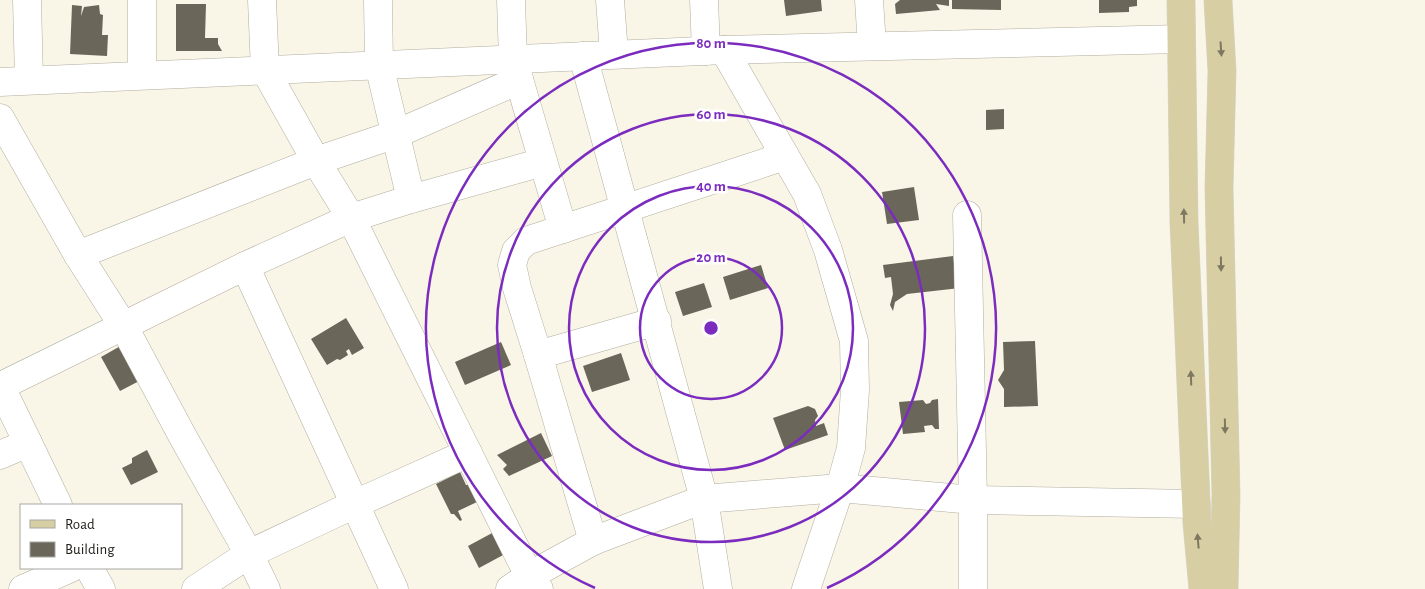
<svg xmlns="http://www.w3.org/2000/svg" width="1425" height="589" font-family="'Alegreya Sans',sans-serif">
	<rect width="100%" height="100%" fill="#faf6e7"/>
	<g fill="#6a675a">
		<polygon points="784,0 821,0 822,11 786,16"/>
		<polygon points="900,0 949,0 949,6 936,4 940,10 896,14 895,4"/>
		<polygon points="952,0 1001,0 1001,10 952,9"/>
		<polygon points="1099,0 1137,0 1137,6 1129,7 1129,12 1099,13"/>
		<polygon points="176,4 206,4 205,38 218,38 218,44 222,51 176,51"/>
		<polygon points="72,5 82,6 81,16 84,7 99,5 100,14 103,15 102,35 108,35 107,56 70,54"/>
		<polygon points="1004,109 1004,129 986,130 986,110"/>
		<polygon points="914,187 919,220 887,224 882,192"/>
		<polygon points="953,256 956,276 960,288 907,294 895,302 893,311 890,305 893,294 891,277 885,278 883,265"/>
		<polygon points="761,265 768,288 730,300 723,277"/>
		<polygon points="704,283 712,307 683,316 675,292"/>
		<polygon points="346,318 364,348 352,355 349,349 346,351 348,355 340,360 337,359 327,365 311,339"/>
		<polygon points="1035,341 1038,406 1004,407 1004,389 998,380 1004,370 1003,342"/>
		<polygon points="501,342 511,365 465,385 455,362"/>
		<polygon points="124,344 143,379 120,391 101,357"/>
		<polygon points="621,353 630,380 592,392 583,366"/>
		<polygon points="938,399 939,429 935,429 932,425 924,426 925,432 903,434 899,402 923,400 926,404 930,403 932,400"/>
		<polygon points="808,406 815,409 818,416 815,420 816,426 824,423 828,435 785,450 773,418"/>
		<polygon points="541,433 552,456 509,476 503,469 507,465 497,455"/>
		<polygon points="147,450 158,472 131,485 122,468 132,463 132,458"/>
		<polygon points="460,472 466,485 469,485 477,502 458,511 462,520 460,521 454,514 451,514 436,484"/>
		<polygon points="494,532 505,554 479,568 468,546"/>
	</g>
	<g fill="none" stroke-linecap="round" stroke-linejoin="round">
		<defs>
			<g id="minor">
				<polyline points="27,0 29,80"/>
				<polyline points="142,0 142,75"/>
				<polyline points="262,0 265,70 316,161 351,218 529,576 539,589"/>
				<polyline points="378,0 379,65 411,199"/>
				<polyline points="511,0 513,59 563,229"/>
				<polyline points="610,0 614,54"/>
				<polyline points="704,0 706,51"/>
				<polyline points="869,0 872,46"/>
				<polyline points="724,50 807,194 828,250 854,341 855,390 851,448 840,488 806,589"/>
				<polyline points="583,56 704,499 718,589"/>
				<polyline points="0,82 724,50 1181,39"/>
				<polyline points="0,118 78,255 124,327 183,437 249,554 266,589"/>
				<polyline points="967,215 973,500 973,589"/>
				<polyline points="78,255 316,161 396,134 519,80"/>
				<polyline points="245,266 394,589"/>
				<polyline points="538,355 657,321"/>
				<polyline points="0,385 58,505"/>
				<polyline points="1,386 245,266 351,218 411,199 543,162"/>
				<polyline points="0,455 28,443"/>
				<polyline points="593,541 538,355 517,288 512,265 516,251 526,241 785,156"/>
				<polyline points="89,568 101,589"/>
				<polyline points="23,589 71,568"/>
				<polyline points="196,589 249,554 355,504 468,453"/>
				<polyline points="510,589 529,576 593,541 704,499 840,488 973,500 1196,504"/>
			</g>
			<g id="major">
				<polyline points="1181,0 1184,222 1197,523 1203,589"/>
				<polyline points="1218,0 1222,71 1219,188 1226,495 1224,589"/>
			</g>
		</defs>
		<use href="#minor" stroke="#b1ad9f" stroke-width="29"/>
		<use href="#major" stroke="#d7d7d6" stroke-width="29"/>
		<use href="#minor" stroke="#fff" stroke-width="28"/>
		<use href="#major" stroke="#d8cea3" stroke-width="28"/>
	</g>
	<defs><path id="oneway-solid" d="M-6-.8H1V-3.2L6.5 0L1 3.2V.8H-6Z" transform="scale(1.25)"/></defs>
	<g fill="#7e7860">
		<use href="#oneway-solid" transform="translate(1221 49) rotate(86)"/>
		<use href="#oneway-solid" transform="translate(1184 216) rotate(-91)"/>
		<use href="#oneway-solid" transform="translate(1221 264) rotate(89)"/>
		<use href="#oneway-solid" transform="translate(1191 378) rotate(-92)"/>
		<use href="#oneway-solid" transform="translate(1225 426) rotate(89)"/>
		<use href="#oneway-solid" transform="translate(1198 541) rotate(-95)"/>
	</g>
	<g fill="none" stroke="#7b2cbf" stroke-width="2.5">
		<circle cx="711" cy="328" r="71"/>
		<circle cx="711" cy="328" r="142"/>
		<circle cx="711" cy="328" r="214"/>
		<path d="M595 588A285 285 0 1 1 827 588"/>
	</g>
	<circle cx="711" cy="328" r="8" fill="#7b2cbf" stroke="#fff" stroke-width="2.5"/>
	<g font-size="15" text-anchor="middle" font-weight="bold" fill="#7b2cbf" stroke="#fff" stroke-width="5" stroke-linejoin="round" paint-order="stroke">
		<text x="711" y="48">80 m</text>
		<text x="711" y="119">60 m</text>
		<text x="711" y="191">40 m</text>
		<text x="711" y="262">20 m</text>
	</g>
	<rect x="20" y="504" width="162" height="65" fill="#ffffff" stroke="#a7a7a4"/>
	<rect x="30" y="520" width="25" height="8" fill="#d8cea3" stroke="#a7a7a4"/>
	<text x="65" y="529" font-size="15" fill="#23221c">Road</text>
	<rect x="30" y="542" width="25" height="15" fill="#6a675a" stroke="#a7a7a4"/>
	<text x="65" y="554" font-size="15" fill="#23221c">Building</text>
</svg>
